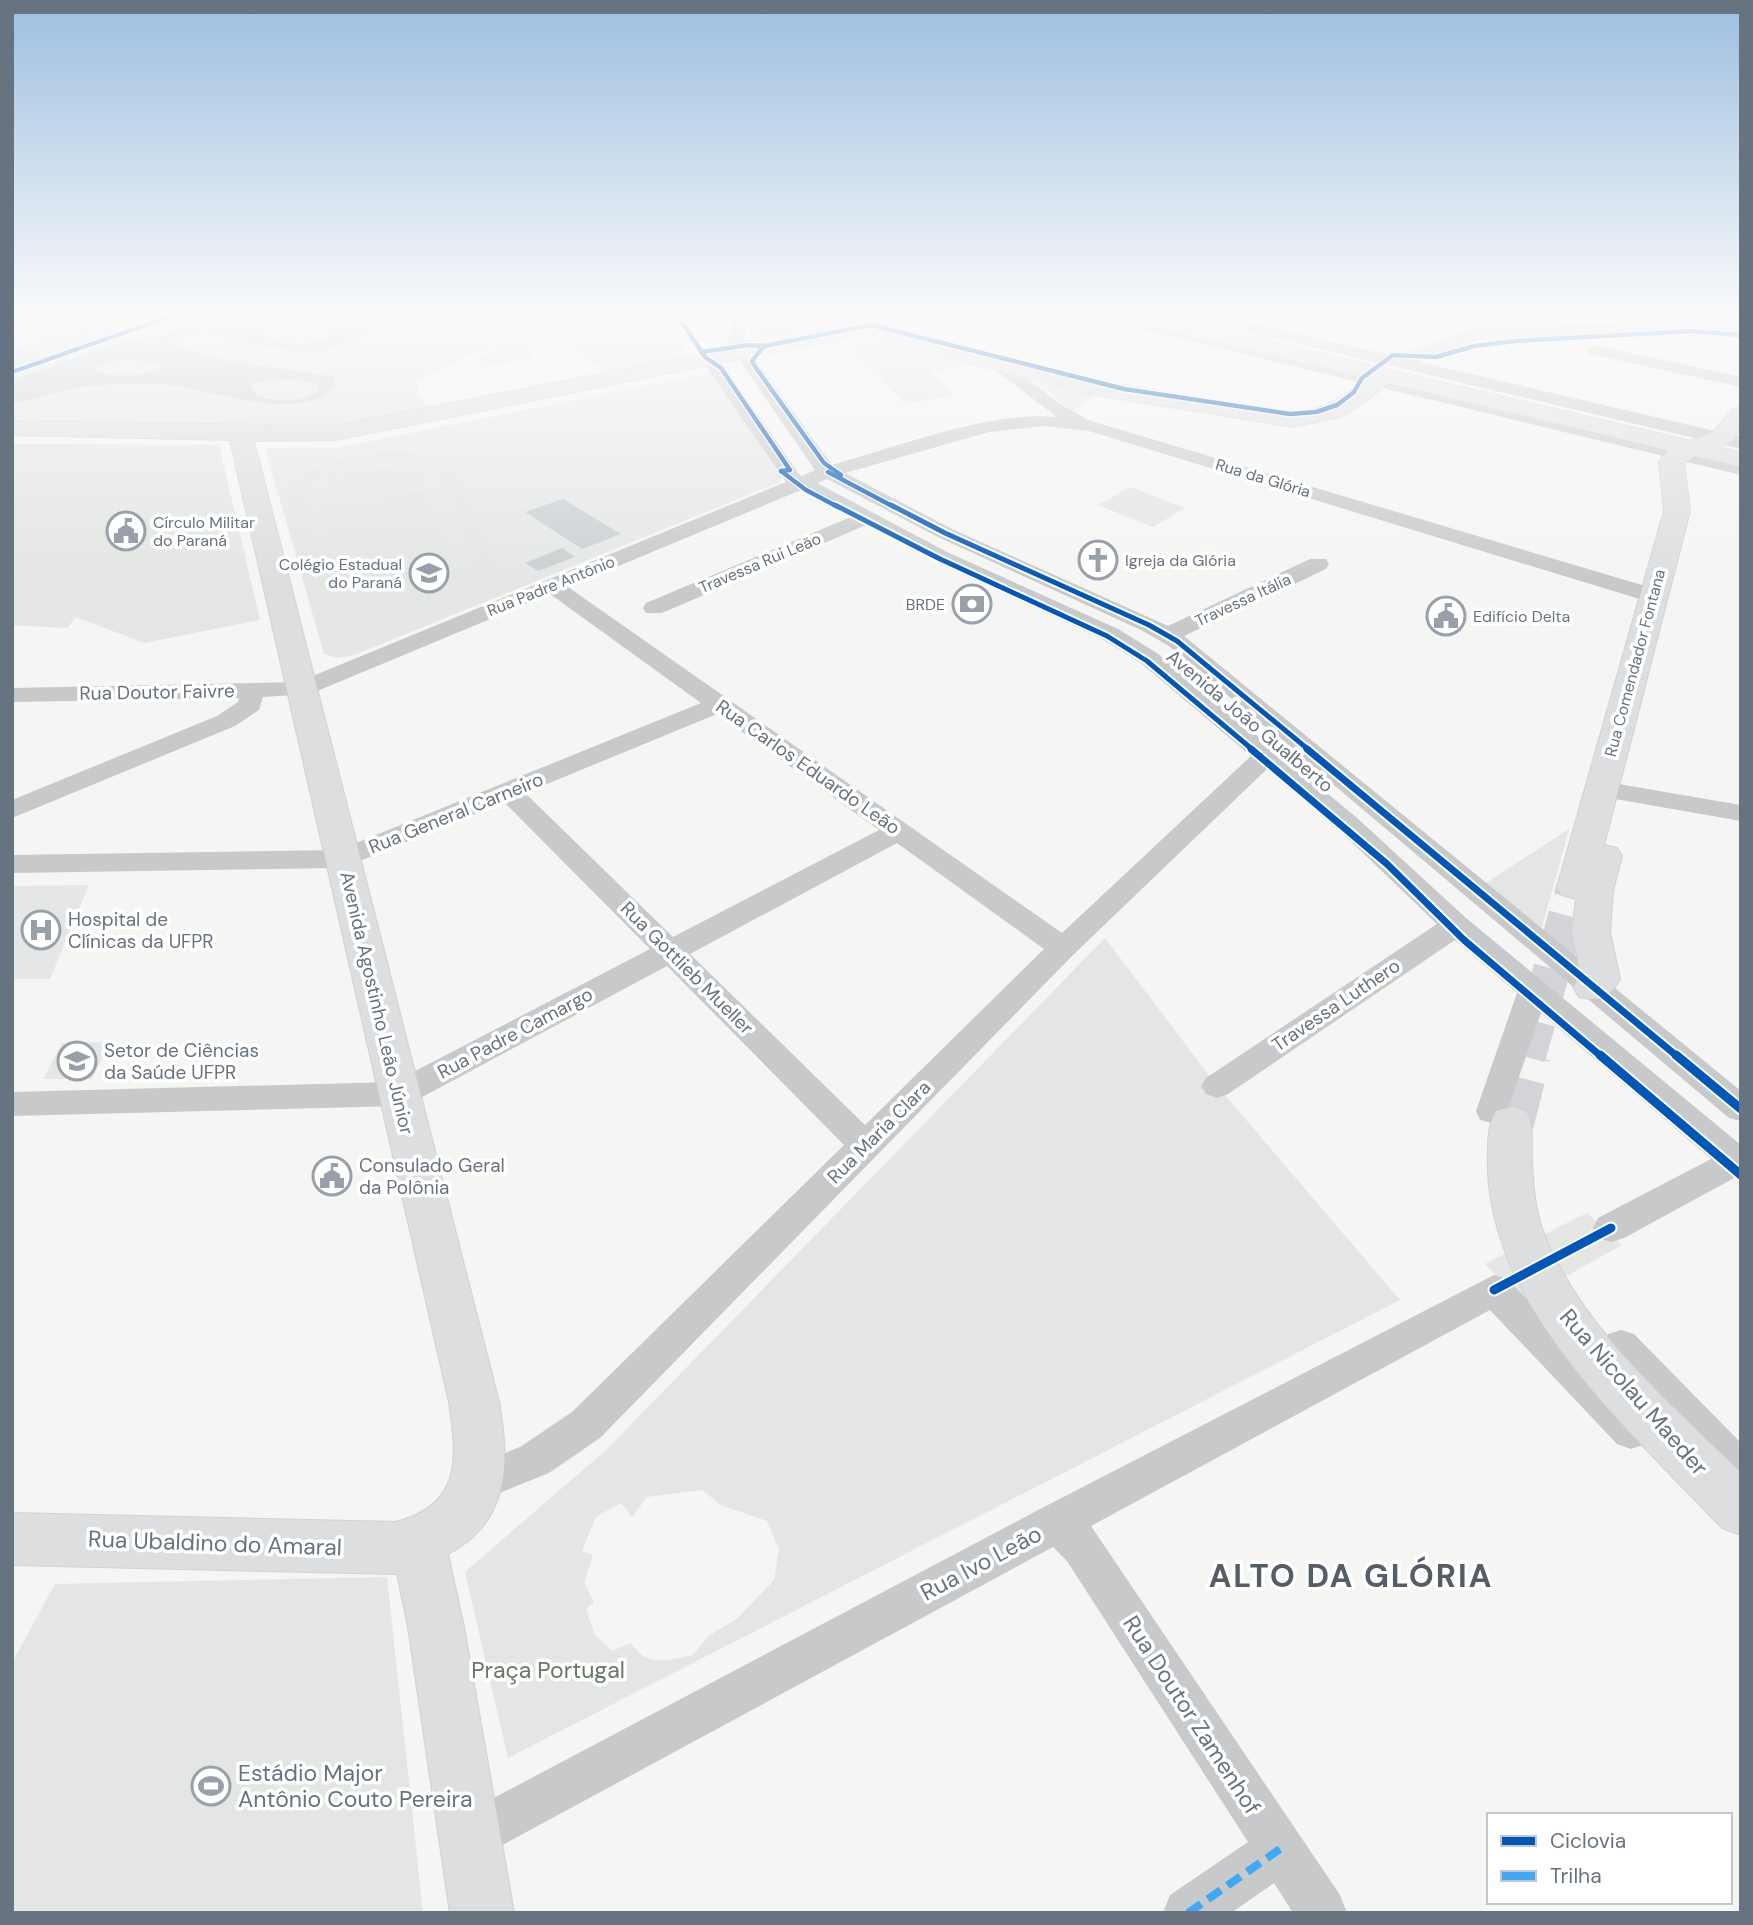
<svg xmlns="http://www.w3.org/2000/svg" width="1753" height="1925" font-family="'DM Sans',sans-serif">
	<rect width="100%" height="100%" fill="#f5f5f4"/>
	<g fill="#e5e7e6">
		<polygon points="12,312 33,312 89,330 27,353 12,353"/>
		<polygon points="705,374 713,374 782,478 780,482 354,655 337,658 324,654 265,448 336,448"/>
		<polygon points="89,885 50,979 12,979 12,886"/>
		<polygon points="110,1042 92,1079 43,1079 62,1043"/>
	</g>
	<g fill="#e3e6e2" fill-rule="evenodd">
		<polygon points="187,312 660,312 691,360 608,375 568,341 478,351 416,380 419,396 432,413 360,426 12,424 12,373"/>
		<polygon points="740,312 776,312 836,327 843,333 756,349 748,340 750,325"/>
		<polygon points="866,343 885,343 974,365 931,372 955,396 905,404 847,346"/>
		<polygon points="525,346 535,357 483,367 474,356"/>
		<polygon points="1038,383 1097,394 1071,412"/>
		<polygon points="12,444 219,445 260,620 144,643 76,617 67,628 12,625"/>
		<path d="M401 452C423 454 442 457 458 473L502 585C498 586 490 586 486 588 483 590 481 593 478 595 468 603 456 609 444 613 409 625 326 637 308 594L288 503C285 461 372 452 401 452ZM381 459 423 462 442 473 477 563C479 571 478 579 471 584 451 597 386 607 361 609H348L328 595 306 494 312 483 328 472 340 500 348 499 336 469Z"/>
		<polygon points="417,462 427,484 350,498 342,475"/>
		<polygon points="1130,487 1185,508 1153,527 1098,505"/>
		<polygon points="426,491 453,567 338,587 319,508"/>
		<polygon points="1569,829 1539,938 1480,887"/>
		<path d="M1105 938 1217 1086 1400 1300 508 1758 465 1572 606 1450ZM702 1490 721 1505 767 1521 779 1549 774 1580 738 1618 707 1637 693 1655C668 1660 646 1668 631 1643L612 1651 595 1635 586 1609 594 1603 584 1582 593 1555 582 1551 596 1517 621 1503 632 1517 647 1497Z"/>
		<polygon points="1587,1213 1622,1245 1522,1301 1485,1264"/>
		<polygon points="387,1577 423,1913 12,1913 12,1663 55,1584"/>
	</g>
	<g fill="#cad0d3" fill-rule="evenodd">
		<path d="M230 312C260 312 352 302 368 328L364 334 346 345 314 352 252 345 204 329 171 340 174 345 228 361 333 376 335 387C294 426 209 386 159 384 130 383 98 384 69 389 50 393 31 401 12 403L13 379 131 338 163 336ZM264 313 308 315 331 327 333 333C320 346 287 348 272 338 264 333 256 325 250 319L252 315ZM136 360 164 366C152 377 106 379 94 368L114 361ZM296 380 318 384V391C304 404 274 401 257 396L250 385 259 381Z"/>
		<path d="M779 318 794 319 804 325 786 329 793 335C780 338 769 339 757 331V327L761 322Z"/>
		<polygon points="563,499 621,534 582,549 525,512"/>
		<polygon points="562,548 575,557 538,571 525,563"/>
	</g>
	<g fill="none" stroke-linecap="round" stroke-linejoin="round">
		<polygon fill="#cad0d3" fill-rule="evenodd" points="1690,320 1741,323 1741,335 1690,332 1475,341 1409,365 1402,363 1399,359 1402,355 1472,329"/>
		<polyline stroke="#d2d4d7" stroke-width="37" stroke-dasharray="37 18" stroke-linecap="butt" points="1527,1057 1575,887"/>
		<polyline stroke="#d2d4d7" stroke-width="46" stroke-dasharray="46 23" stroke-linecap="butt" points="1511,1123 1528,1055"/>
		<defs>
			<g id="major">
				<polygon points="134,312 164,312 161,316 12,368 12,354"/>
				<path d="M916 312H940L942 315 939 319 887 330 1085 379 1292 413C1323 410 1344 397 1368 378L1113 316 1110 312H1146L1691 441 1712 433 1733 409 1741 407C1741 427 1739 440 1719 447L1741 453V467L1695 456 1684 463 1690 511 1604 845 1617 848 1622 856 1613 891 1610 932 1620 979C1610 997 1599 1002 1579 997L1573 987 1581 976 1572 932 1576 899 1562 895 1557 887 1664 511 1659 462 1668 450 1389 383 1361 405 1341 417 1292 427 1085 393 861 335 334 440 254 441 499 1402C510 1462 510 1522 448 1554L464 1627 514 1913H450L408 1627 397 1574 12 1565V1513L396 1522C463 1504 457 1458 449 1402L230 440 12 435V421L334 426Z"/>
				<path d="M1511 1107 1526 1111C1535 1128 1531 1145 1532 1163 1533 1186 1535 1210 1543 1231 1580 1328 1669 1401 1741 1473V1535L1722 1528C1631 1431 1492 1312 1488 1169 1488 1149 1486 1129 1496 1111Z"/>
			</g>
		</defs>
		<use href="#major" stroke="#d1d2d2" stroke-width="2"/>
		<g fill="#c8c9ca" fill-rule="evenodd">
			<path d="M724 312H741L748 321 744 339 751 354 832 465C896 447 993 410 1057 417L994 369 991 365 1000 360 1006 361 1060 404 1088 420 1662 591 1665 596 1662 601H1646L1089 431 1044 426 989 432 845 473 952 529 1168 626 1310 559H1326L1329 564 1326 569 1184 636 1741 1091V1121L1729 1118 1169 646 1141 630 938 537 827 479 817 483 949 553 1118 629 1157 653 1356 817 1466 918 1741 1145V1178L1736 1177 1624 1238 1611 1242 1598 1238 1593 1228 1598 1218 1711 1159 1541 1013 1504 1120 1492 1123 1480 1120 1476 1111 1517 993 1455 940 1228 1094 1217 1098 1206 1094 1201 1086 1206 1078 1437 924 1338 829 1267 769 1073 955 600 1438 549 1473 477 1502 463 1496 457 1483 463 1470 520 1447 572 1412 844 1145 667 966 411 1103 399 1106 12 1116V1092L394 1082 650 949 504 802 343 868 12 873V855L339 850 701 703 550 594 310 694 263 697 259 710 235 726 12 818V800L217 716 238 702 239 698 12 702V688L298 682 786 482 705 365 708 361H720L799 474 802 476 815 470 735 354 728 339 732 322ZM801 490 851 517 646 603 643 608 646 613H662L866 525 935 561 1102 639 1141 663 1251 756 1062 933 568 587ZM717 714 879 830 673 937 525 793ZM897 843 1044 949 865 1125 690 954Z"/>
			<polygon points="785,312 812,312 870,327 872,330 864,335 787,315"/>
			<polygon points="1083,312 1110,312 1741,463 1741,475 1091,317"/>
			<polygon points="1177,312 1205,312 1741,437 1741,449 1185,317"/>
			<polygon points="1595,345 1741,377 1741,387 1589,354 1587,350 1589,346"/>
			<polygon points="1601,781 1741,805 1741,821 1592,795 1588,789 1592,783"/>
			<polygon points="1494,1275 1507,1279 1645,1418 1651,1431 1645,1444 1631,1449 1617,1444 1490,1310 1091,1526 1340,1895 1347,1913 1293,1913 1274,1883 1231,1913 1163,1913 1170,1895 1248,1842 1067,1561 1053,1547 486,1854 469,1861 452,1854 445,1837 452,1820 1042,1508"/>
			<polygon points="1621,1330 1634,1334 1741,1443 1741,1490 1727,1484 1608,1358 1602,1346 1608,1334"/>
		</g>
		<use href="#major" fill="#dddedf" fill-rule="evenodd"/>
		<polyline stroke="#3fa9f5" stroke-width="8" stroke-dasharray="16 8" stroke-linecap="butt" points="1188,1913 1280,1849"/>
		<defs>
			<g id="cycleway-far3">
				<polyline points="675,312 705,357 721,368 790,470 781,471"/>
				<polyline points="764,346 752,361 756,368 824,463 841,475"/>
				<polyline points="701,352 749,345 764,346 871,325 1124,389 1290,414 1316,412 1337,405 1354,392 1362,378 1393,355 1436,357 1474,346 1516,341 1691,331 1741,335"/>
				<polyline points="12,372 183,312"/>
				<polyline points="781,471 806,490 838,507"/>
				<polyline points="828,472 894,507"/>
			</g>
			<g id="cycleway-far2">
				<polyline points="835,505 938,558 1107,636 1147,661 1253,750"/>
				<polyline points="891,505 945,533 1149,625 1177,641 1309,750"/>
			</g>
			<g id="cycleway-far1">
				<polyline points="1251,749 1387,864 1464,940 1602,1057"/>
				<polyline points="1307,749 1678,1057"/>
			</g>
			<g id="cycleway">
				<polyline points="1600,1055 1741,1175"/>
				<polyline points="1676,1055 1741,1109"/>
				<polyline points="1494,1290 1611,1228"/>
			</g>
		</defs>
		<use href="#cycleway-far3" stroke="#fff" stroke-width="7"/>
		<use href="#cycleway-far2" stroke="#fff" stroke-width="9"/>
		<use href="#cycleway-far1" stroke="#fff" stroke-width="11"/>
		<use href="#cycleway" stroke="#fff" stroke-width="13"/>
		<use href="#cycleway-far3" stroke="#0057b8" stroke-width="4.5"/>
		<use href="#cycleway-far2" stroke="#0057b8" stroke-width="5"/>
		<use href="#cycleway-far1" stroke="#0057b8" stroke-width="7"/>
		<use href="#cycleway" stroke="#0057b8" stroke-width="9"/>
	</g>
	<linearGradient id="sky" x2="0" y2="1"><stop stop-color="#9cbfe0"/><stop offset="0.54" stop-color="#fafafa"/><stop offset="1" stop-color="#fafafa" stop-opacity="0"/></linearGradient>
	<rect width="1753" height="581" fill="url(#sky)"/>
	<defs>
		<symbol id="civic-ring" viewBox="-11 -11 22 22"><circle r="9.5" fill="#fff" stroke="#99a0a9" stroke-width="1.5"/><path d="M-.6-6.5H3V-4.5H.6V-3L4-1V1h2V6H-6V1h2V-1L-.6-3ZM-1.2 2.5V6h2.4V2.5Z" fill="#99a0a9"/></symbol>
		<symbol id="church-ring" viewBox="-11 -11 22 22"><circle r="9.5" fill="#fff" stroke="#99a0a9" stroke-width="1.5"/><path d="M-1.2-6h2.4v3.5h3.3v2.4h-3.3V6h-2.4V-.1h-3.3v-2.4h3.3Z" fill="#99a0a9"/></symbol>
		<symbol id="school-ring" viewBox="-11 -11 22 22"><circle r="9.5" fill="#fff" stroke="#99a0a9" stroke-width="1.5"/><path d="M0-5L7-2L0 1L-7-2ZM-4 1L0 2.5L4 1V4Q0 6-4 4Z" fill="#99a0a9"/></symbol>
		<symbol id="bank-ring" viewBox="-11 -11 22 22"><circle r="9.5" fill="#fff" stroke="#99a0a9" stroke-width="1.5"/><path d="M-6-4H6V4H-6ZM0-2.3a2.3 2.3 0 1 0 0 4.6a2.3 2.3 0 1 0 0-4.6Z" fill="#99a0a9"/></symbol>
		<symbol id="hospital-ring" viewBox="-11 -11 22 22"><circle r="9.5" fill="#fff" stroke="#99a0a9" stroke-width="1.5"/><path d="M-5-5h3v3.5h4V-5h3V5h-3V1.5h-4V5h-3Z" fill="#99a0a9"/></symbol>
		<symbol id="university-ring" viewBox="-11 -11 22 22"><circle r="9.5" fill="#fff" stroke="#99a0a9" stroke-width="1.5"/><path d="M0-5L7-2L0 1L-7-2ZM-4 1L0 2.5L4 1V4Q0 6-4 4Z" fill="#99a0a9"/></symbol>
		<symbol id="stadium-ring" viewBox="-11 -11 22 22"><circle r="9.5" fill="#fff" stroke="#99a0a9" stroke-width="1.5"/><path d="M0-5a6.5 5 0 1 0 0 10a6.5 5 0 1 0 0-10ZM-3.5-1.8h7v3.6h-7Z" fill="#99a0a9"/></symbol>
	</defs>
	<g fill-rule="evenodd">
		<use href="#civic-ring" x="104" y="509" width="44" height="44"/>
		<use href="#church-ring" x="1076" y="538" width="44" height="44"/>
		<use href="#school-ring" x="407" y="551" width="44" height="44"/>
		<use href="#bank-ring" x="950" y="582" width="44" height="44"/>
		<use href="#civic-ring" x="1424" y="594" width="44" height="44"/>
		<use href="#hospital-ring" x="19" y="908" width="44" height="44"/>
		<use href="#university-ring" x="55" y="1039" width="44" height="44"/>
		<use href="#civic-ring" x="310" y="1154" width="44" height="44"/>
		<use href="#stadium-ring" x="189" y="1764" width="44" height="44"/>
	</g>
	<g text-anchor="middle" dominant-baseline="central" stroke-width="7" stroke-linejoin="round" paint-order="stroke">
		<g font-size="16" fill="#687381" stroke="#fff">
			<text transform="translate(1263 478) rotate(17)">Rua da Glória</text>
			<text transform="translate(760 563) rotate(-23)">Travessa Rui Leão</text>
			<text transform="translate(551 586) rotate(-22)">Rua Padre Antônio</text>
			<text transform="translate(1243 600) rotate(-25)">Travessa Itália</text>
			<text transform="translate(1635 663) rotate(-75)">Rua Comendador Fontana</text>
		</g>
		<g font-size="16" fill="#687381" stroke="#fff" text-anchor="start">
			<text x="153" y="522">Círculo Militar<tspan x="153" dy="18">do Paraná</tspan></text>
			<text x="1125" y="560">Igreja da Glória</text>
			<text x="402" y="564" text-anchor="end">Colégio Estadual<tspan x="402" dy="18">do Paraná</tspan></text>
			<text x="945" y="604" text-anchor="end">BRDE</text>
			<text x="1473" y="616">Edifício Delta</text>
		</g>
		<g font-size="19" fill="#687381" stroke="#fff">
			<text transform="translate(157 692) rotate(-1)">Rua Doutor Faivre</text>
			<text transform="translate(1250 721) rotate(40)">Avenida João Gualberto</text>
			<text transform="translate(808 767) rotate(35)">Rua Carlos Eduardo Leão</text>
			<text transform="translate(456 813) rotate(-22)">Rua General Carneiro</text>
			<text transform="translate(687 968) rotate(45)">Rua Gottlieb Mueller</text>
			<text transform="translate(377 1003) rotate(77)">Avenida Agostinho Leão Júnior</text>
			<text transform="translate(1336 1005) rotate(-34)">Travessa Luthero</text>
			<text transform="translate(515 1033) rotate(-28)">Rua Padre Camargo</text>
			<text transform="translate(879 1132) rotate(-45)">Rua Maria Clara</text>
		</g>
		<g font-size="19" fill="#687381" stroke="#fff" text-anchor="start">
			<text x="68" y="919">Hospital de<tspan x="68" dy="22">Clínicas da UFPR</tspan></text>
			<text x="104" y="1050">Setor de Ciências<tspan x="104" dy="22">da Saúde UFPR</tspan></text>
			<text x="359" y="1165">Consulado Geral<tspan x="359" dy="22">da Polônia</tspan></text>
		</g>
		<g font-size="23" fill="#687381" stroke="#fff">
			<text transform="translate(1634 1392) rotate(49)">Rua Nicolau Maeder</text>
			<text transform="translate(215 1543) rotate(2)">Rua Ubaldino do Amaral</text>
			<text transform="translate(981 1563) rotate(-28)">Rua Ivo Leão</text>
			<text transform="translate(1192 1715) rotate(57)">Rua Doutor Zamenhof</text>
		</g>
		<g font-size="23" fill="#687966" stroke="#fff">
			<text x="548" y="1670">Praça Portugal</text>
		</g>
		<g font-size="23" fill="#687381" stroke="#fff" text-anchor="start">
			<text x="238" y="1773">Estádio Major<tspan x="238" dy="26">Antônio Couto Pereira</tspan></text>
		</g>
		<g font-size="32" font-weight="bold" letter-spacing="2" fill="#555d67" stroke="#fff">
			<text x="1351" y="1576">ALTO DA GLÓRIA</text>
		</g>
	</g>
	<rect width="1753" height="1925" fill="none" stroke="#687381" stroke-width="28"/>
	<rect x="1487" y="1813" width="245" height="91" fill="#ffffff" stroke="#c3c7cd" stroke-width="2"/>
	<rect x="1501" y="1836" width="35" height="10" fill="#0057b8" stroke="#c3c7cd" stroke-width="2"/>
	<text x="1550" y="1848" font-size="21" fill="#687381">Ciclovia</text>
	<rect x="1501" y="1871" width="35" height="10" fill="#3fa9f5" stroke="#c3c7cd" stroke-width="2"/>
	<text x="1550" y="1883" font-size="21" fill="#687381">Trilha</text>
</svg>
